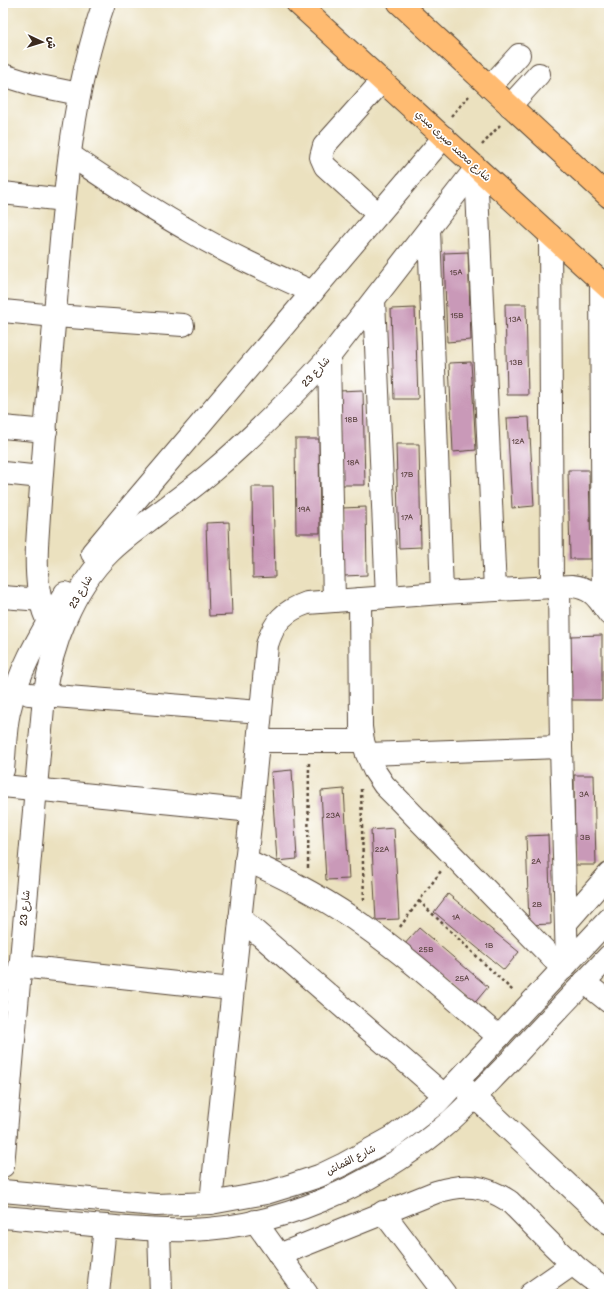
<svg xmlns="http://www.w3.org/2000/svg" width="612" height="1297" font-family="'Balsamiq Sans','Playpen Sans Arabic',sans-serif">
	<rect width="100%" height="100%" fill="#fff"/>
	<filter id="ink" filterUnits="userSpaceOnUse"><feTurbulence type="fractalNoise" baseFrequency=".025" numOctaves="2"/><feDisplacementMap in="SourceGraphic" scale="8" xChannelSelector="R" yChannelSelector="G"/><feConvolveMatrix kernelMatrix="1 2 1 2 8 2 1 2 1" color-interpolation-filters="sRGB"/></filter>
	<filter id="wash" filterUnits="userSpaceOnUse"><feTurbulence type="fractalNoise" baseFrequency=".012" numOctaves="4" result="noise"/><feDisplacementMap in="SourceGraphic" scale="16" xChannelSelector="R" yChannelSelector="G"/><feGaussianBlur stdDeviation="0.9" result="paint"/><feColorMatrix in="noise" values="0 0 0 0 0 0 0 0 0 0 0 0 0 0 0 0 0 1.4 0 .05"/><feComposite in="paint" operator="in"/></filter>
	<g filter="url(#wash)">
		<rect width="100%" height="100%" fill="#ebe1bf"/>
		<g id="blocks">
			<g fill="#c999b8">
				<polygon points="468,252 471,340 447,342 444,253"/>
				<polygon points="505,304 526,304 528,395 507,395"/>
				<polygon points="415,308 418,399 394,399 391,309"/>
				<polygon points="471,362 476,450 453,452 449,363"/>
				<polygon points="363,390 365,485 341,485 339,391"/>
				<polygon points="529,417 534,506 512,508 507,418"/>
				<polygon points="295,439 319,439 320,533 296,533"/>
				<polygon points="396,444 419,444 421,547 399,548"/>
				<polygon points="568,470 589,470 591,559 570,559"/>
				<polygon points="252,487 273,487 275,577 253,578"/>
				<polygon points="366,507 367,575 344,576 342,508"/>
				<polygon points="229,522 232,615 209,616 206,523"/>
				<polygon points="602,635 602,700 570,700 570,636"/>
				<polygon points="292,770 297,859 277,861 271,772"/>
				<polygon points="574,775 594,775 596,865 575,865"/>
				<polygon points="344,789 349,879 326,880 321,791"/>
				<polygon points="394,828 399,919 376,920 371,830"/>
				<polygon points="548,835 551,924 529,925 526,836"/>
				<polygon points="448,894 519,952 504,970 434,912"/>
				<polygon points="419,928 488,987 473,1005 403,946"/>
			</g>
		</g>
	</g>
	<g filter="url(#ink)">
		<use href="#blocks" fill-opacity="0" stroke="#554536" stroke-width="1"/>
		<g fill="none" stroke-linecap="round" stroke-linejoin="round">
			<defs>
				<g id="minor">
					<polyline points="3,75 35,85 79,94"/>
					<polyline points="490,87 519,55"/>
					<polyline points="510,106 539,74"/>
					<path d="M70 155C109 181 147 207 188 230 228 254 270 273 313 292"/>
					<polyline points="476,168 495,590"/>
					<polyline points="3,193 64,200"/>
					<polyline points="378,214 325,166 321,157 324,146 382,81"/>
					<polyline points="429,229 442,593"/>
					<polyline points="550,235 552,587"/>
					<polyline points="601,282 603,606"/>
					<polyline points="374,300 387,597"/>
					<polyline points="3,311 55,316 183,325"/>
					<polyline points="329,357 334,601"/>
					<polyline points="3,427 46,431"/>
					<polyline points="3,473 41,477"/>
					<polyline points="92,553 131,506 444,137"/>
					<polyline points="559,587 561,747 567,964"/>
					<polyline points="3,597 41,600"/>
					<polyline points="360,599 361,727 363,741 367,754 374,770 384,785 397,798 563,969"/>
					<path d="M52 630C37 605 36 573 37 546 42 464 49 383 56 301 64 201 70 99 104 3"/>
					<polyline points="29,694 261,712"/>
					<polyline points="259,741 363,741"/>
					<polyline points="367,754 561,747"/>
					<path d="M3 770C5 751 5 730 9 712 19 668 42 632 65 593"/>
					<polyline points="3,786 252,811"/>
					<path d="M246 860C288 879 328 900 365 927 412 960 455 1000 499 1037"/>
					<polyline points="240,918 444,1095"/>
					<polyline points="566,923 609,874"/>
					<polyline points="20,966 232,989"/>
					<polyline points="584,982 609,1002"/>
					<polyline points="464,1087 609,1223"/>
					<path d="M3 1166 44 696C52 645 72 589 110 552 123 539 138 529 152 518 171 504 190 490 208 475 251 439 291 399 329 357L476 168"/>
					<polyline points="3,1191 156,1205 211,1203 266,1193 292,1185 319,1176 344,1164 393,1137 437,1103 609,919"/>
					<path d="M211 1203C229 1017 251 831 267 645 274 622 284 611 307 603L442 593 572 586C593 588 598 599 609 614"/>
					<polyline points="383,1212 445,1294"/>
					<path d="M3 1217C41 1220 78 1224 116 1227 141 1229 165 1231 190 1230 282 1227 371 1186 442 1128 467 1107 489 1082 512 1059 544 1024 577 990 609 956"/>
					<polyline points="255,1221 307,1294"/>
					<polyline points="159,1230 161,1294"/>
					<path d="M279 1255 436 1192C465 1183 484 1185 509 1201 539 1230 573 1271 609 1290"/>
					<polyline points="98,1294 105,1226"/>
					<polyline points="530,1294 573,1264"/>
				</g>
				<g id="major">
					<polyline points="297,3 609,289"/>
					<polyline points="399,3 609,197"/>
				</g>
			</defs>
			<use href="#minor" stroke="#554536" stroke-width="24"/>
			<use href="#major" stroke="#554536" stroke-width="24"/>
			<g stroke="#554536" stroke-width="2.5" stroke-dasharray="3 3" stroke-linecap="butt">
				<polyline points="451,116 469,96"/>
				<polyline points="482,145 500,125"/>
				<polyline points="361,789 364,902"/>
				<polyline points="308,868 309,761"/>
				<polyline points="419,901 513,991"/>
				<polyline points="400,927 441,871"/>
			</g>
			<use href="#minor" stroke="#fff" stroke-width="22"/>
			<use href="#major" stroke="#ffbb71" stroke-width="22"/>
		</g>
	</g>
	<g text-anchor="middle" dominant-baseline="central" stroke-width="3.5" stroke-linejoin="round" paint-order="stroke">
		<g font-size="8" fill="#5e4644">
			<text x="456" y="272">15A</text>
			<text x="457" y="315">15B</text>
			<text x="515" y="319">13A</text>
			<text x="516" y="362">13B</text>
			<text x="351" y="419">18B</text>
			<text x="518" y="441">12A</text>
			<text x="353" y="462">18A</text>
			<text x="407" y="474">17B</text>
			<text x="304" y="509">19A</text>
			<text x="407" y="517">17A</text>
			<text x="584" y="794">3A</text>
			<text x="333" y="815">23A</text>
			<text x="585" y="837">3B</text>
			<text x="382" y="849">22A</text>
			<text x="536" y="861">2A</text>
			<text x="537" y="904">2B</text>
			<text x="456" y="917">1A</text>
			<text x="489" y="945">1B</text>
			<text x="426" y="949">25B</text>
			<text x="462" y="978">25A</text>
		</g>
		<g font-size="10" fill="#3b2a1e" stroke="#fff">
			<text transform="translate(453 146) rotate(43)">شارع محمد صبرى مبدي</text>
			<text transform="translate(316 372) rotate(-48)">شارع 23</text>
			<text transform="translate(81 592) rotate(-60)">شارع 23</text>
			<text transform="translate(25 908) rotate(-85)">شارع 23</text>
			<text transform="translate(351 1160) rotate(-27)">شارع القماش</text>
		</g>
	</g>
	<rect width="612" height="1297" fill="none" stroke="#fff" stroke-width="16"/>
	<g transform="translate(42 42) rotate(94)" stroke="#ffffff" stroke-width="3" paint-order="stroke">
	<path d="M0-3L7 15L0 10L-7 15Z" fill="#3b2a1e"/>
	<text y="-6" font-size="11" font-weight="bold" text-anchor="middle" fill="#3b2a1e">ش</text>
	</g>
</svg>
